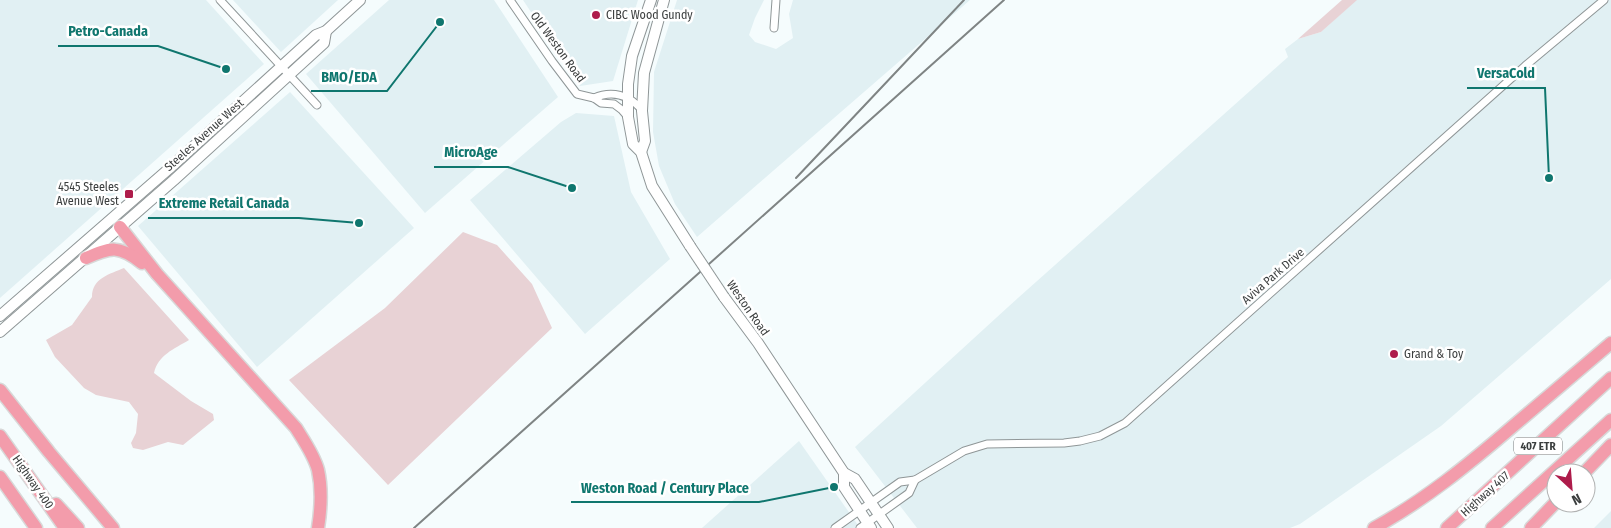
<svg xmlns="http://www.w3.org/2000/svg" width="1611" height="528" font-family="'Fira Sans Condensed',sans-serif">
	<rect width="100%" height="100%" fill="#f5fcfd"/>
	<g fill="#e1f0f3">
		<polygon points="0,0 206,0 264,64 0,298"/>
		<polygon points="233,0 338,0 281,52"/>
		<polygon points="389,0 494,0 558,97 425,213 306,74"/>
		<polygon points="523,0 638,0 613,81 580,86"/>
		<polygon points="677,0 764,0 755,18 749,35 755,42 776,49 793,38 789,14 793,0 970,0 697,237 675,204 659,166 653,132 654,72"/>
		<polygon points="1356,0 1611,0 1611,279 1441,426 1300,524 1290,528 917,528 855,447 1008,307 1288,57 1285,49 1298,39 1321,32"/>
		<polygon points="290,92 414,228 257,367 138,226"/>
		<polygon points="576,113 614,116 631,192 670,259 585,334 470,200 561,122"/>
		<polygon points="799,441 860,528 702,528"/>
		<polygon points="1611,511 1611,528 1594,528"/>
	</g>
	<g fill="#e8d2d5">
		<polygon points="1342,0 1357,0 1321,32 1298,39"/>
		<polygon points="463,232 497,245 532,284 552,328 388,485 289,380 385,308"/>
		<path d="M124 268 189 340C174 349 158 355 154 373L191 401 213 414 214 420 183 445 168 442 143 450 133 448 131 443 136 433 138 414 129 402 96 395 84 388 55 357 46 340 72 325 92 297C92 278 110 274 124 268Z"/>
	</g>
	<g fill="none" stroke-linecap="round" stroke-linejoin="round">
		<defs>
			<g id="minor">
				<polyline points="220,0 317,105"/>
				<polyline points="510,0 552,61 577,94 594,98 601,103 614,104 622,110 628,117"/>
				<polyline points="774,28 776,0"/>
				<path d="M594 98C612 90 629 95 642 110"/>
				<polyline points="835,528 900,482 915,480 964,451 987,444 1064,443 1080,441 1100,436 1125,423 1525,66 1604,0"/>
				<polyline points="860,528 909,493 915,480"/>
			</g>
			<g id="secondary">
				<polyline points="651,0 632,56 628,84 628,117 633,144 641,152 652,186 690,246"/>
				<polyline points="641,152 645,141 642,111 644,73 664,0"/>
				<polyline points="724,297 758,343 844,473 855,479 888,528"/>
				<polyline points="0,316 171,167 316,35 326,31 360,0"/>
				<polyline points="0,332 174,180 324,43 326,31"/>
				<polyline points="844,473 844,487 871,528"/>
			</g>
			<g id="motorway">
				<path d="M120 227 157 274 296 428C304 441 314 455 318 470 322 488 321 509 318 528"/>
				<path d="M86 258C111 247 119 245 142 263"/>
				<polyline points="0,390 49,452 113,528"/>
				<polyline points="0,436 65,528"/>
				<polyline points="1584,473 1611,445"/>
				<polyline points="0,477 36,528"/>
				<polyline points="56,504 78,528"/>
				<path d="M1374 528C1425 500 1469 464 1512 427 1545 399 1578 371 1611 343"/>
				<polyline points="1447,528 1611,378"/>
				<polyline points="1492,528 1611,420"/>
				<polyline points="1531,528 1556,502"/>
			</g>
		</defs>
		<use href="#minor" stroke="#8f9697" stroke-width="9"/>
		<use href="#secondary" stroke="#8f9697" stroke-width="12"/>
		<use href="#motorway" stroke="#d8d8d8" stroke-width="15"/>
		<use href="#minor" stroke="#fff" stroke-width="7"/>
		<use href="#secondary" stroke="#fff" stroke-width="10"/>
		<use href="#motorway" stroke="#f39cab" stroke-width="12"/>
		<g stroke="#7f8484" stroke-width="2">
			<polyline points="796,178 964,0"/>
			<polyline points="414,528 1004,0"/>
		</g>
		<defs>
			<polyline id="secondary-bridge" points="690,246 724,297"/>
		</defs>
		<use href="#secondary-bridge" stroke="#8f9697" stroke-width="12" stroke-linecap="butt"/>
		<use href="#secondary-bridge" stroke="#fff" stroke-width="10"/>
	</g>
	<g fill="#ae1c4b" stroke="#fff" stroke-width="2">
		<circle cx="596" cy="15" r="5"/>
		<rect x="124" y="189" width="10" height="10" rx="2.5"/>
		<circle cx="1394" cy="354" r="5"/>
	</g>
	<g text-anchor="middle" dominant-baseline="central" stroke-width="5" stroke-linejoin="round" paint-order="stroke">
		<rect fill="#fff" stroke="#767878" stroke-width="1" x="1514" y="437.5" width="48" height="17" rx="4"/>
		<g font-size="11" font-weight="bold" fill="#3b3e3e">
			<text x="1538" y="446">407 ETR</text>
		</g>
		<g font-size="12" fill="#3b3e3e" stroke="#fff" text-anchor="start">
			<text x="606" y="15">CIBC Wood Gundy</text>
			<text x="119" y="187" text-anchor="end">4545 Steeles<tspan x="119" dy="14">Avenue West</tspan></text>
			<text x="1404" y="354">Grand &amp; Toy</text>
		</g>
		<g font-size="12" fill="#3b3e3e" stroke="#fff">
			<text transform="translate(558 47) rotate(54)">Old Weston Road</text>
			<text transform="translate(204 135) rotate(-42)">Steeles Avenue West</text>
			<text transform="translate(1273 276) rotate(-41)">Aviva Park Drive</text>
			<text transform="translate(748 308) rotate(55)">Weston Road</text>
			<text transform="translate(33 482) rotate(55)">Highway 400</text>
			<text transform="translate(1485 494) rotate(-42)">Highway 407</text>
		</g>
	</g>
	<path fill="none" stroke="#0f766e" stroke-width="2" d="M226 69L158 46H58M1549 178L1545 88H1467M440 22L387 91H311M572 188L508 167H434M359 223L299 218H148M834 487L759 502H571"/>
	<g fill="#0f766e" stroke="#fff" stroke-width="2">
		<circle cx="226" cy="69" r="5"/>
		<circle cx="1549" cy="178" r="5"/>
		<circle cx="440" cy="22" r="5"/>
		<circle cx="572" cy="188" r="5"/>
		<circle cx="359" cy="223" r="5"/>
		<circle cx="834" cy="487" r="5"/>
	</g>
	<g font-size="14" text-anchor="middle" font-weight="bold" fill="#0f766e" stroke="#fff" stroke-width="5" stroke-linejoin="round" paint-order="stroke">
		<text x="108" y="36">Petro-Canada</text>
		<text x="1506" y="78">VersaCold</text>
		<text x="349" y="82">BMO/EDA</text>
		<text x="471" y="157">MicroAge</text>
		<text x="224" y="208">Extreme Retail Canada</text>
		<text x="665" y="493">Weston Road / Century Place</text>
	</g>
	<g transform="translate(1571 488) rotate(154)"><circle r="24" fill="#ffffff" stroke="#b1b2b2"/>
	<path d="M0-4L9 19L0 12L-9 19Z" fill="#ae1c4b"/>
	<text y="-8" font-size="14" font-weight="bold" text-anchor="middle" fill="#3b3e3e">N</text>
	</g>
</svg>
